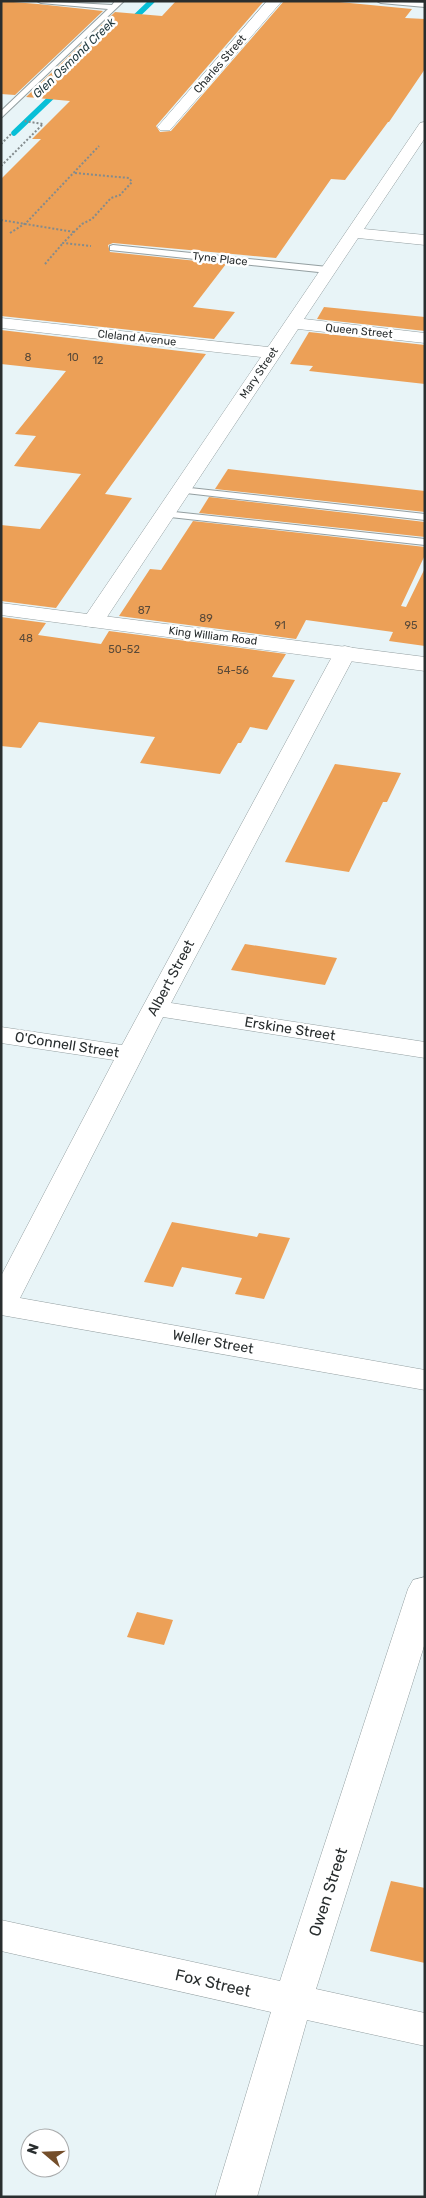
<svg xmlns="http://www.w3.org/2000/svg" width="426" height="2198" font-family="Rubik,sans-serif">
	<rect width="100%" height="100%" fill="#e8f4f7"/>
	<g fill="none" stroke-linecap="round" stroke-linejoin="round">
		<g stroke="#07bfd7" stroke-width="5.5">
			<polyline points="129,23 152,1"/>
			<polyline points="14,133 59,90"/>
		</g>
	</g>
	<g fill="#eca057">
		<polygon points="1,1 38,4 103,11 15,95 1,94"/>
		<polygon points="176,1 264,1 156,126 160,132 171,131 284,1 329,1 412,9 405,18 425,19 425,69 389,122 388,122 345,180 331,179 276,258 113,243 108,245 110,252 226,264 193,307 235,312 214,339 1,316 1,179 41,139 32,139 70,101 26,97 115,12 162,16"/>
		<polygon points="324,307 425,317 425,331 317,319"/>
		<polygon points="1,330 206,354 105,494 132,498 56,608 1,601 1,525 40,529 81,474 14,466 36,436 15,434 66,371 1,364"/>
		<polygon points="309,332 425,345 425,384 309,371 313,366 290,364"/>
		<polygon points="228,469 425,491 425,512 215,489"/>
		<polygon points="209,497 425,522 425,537 199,513"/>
		<polygon points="193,521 425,547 425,555 401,606 406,607 425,568 425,646 389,641 393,632 306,620 296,639 119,616 150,569 161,570"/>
		<polygon points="1,617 46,623 38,635 101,644 109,631 286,654 272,677 295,680 267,730 250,727 241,743 238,743 220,774 140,763 155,737 39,722 21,748 1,746"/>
		<polygon points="335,764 401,773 387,802 383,802 349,872 285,862"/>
		<polygon points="245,944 337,958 325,985 231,970"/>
		<polygon points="172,1222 257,1237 259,1233 290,1238 264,1299 235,1294 242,1278 182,1267 173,1287 144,1282"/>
		<polygon points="137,1612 173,1620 164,1645 127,1637"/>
		<polygon points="391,1881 425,1888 425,1963 370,1951"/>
	</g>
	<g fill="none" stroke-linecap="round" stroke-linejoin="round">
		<defs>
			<g id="lane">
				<polygon points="37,1 112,5 115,1 124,1 1,118 1,111 108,9 41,3"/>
				<polygon points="377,1 425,3 425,7 381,3"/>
				<polygon points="113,245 328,267 333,270 328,273 110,250 110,246"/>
				<polygon points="181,487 425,514 425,520 177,492 176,490"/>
				<polygon points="165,511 425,539 425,545 161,516 160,514 161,512"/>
			</g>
			<g id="street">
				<polygon points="267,1 282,1 170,130 160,130 157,127 160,124"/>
				<polygon points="425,122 425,138 364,229 425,235 425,245 358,238 304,319 425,333 425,343 298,329 101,626 93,627 85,626 82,621 261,357 1,328 1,318 268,347 420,123"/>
				<polygon points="345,646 353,648 356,653 171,1003 425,1042 425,1058 163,1017 20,1298 425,1370 425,1390 1,1315 1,1276 114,1060 1,1043 1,1027 122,1045 334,653 337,648"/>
				<polygon points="425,1577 425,1643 316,1989 425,2013 425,2046 307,2020 257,2197 215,2197 271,2012 1,1951 1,1920 280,1981 408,1589 413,1580"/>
			</g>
			<polygon id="secondary" points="1,603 425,657 425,671 1,615"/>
		</defs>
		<use href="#lane" stroke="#949fa1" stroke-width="2"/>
		<use href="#street" stroke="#949fa1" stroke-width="1"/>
		<use href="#secondary" stroke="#949fa1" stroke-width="1"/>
		<g stroke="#838b8d" stroke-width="2" stroke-dasharray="2 2" stroke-linecap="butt">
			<polyline points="1,144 11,134"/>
			<polyline points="1,166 43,124 24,121"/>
			<polyline points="75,173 129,178 132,182 120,195 111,198 92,219 82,224 63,243 91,246"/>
			<polyline points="1,220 74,232"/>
			<polyline points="10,233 26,223 99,146"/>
			<polyline points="45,264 63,243"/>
		</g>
		<use href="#lane" fill="#fff" fill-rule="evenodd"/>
		<use href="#street" fill="#fff" fill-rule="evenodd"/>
		<use href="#secondary" fill="#fff" fill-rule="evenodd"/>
	</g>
	<g text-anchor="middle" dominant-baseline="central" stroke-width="5" stroke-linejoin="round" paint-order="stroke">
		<g font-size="11" fill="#292e2f" stroke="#fff">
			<text transform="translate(220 64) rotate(-49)">Charles Street</text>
			<text transform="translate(220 259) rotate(6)">Tyne Place</text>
			<text transform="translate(359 331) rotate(6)">Queen Street</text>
			<text transform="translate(137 338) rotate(6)">Cleland Avenue</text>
			<text transform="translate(259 373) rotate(-56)">Mary Street</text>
			<text transform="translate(213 636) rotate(7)">King William Road</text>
		</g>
		<g font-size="11" fill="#5a4a39">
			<text x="28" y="357">8</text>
			<text x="73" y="357">10</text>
			<text x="98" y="360">12</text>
			<text x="144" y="610">87</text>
			<text x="206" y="618">89</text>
			<text x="280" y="625">91</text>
			<text x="411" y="625">95</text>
			<text x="26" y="638">48</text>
			<text x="124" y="649">50-52</text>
			<text x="233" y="670">54-56</text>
		</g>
		<g font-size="12" font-style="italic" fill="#1f373c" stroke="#fff">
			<text transform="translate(74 58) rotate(-44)">Glen Osmond Creek</text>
		</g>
		<g font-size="14" fill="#292e2f" stroke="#fff">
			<text transform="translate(171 978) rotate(-62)">Albert Street</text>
			<text transform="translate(290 1029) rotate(9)">Erskine Street</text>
			<text transform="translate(67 1045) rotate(9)">O'Connell Street</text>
			<text transform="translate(213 1342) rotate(10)">Weller Street</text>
		</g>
		<g font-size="16" fill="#292e2f" stroke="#fff">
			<text transform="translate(328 1892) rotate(-72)">Owen Street</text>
			<text transform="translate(213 1983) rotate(13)">Fox Street</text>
		</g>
	</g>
	<rect width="426" height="2198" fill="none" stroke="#292e2f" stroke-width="5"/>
	<g transform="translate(45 2153) rotate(289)"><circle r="24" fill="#ffffff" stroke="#a9abac"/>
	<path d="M0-4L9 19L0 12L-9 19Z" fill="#744e2a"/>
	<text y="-8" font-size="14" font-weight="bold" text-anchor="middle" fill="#292e2f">N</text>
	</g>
</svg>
